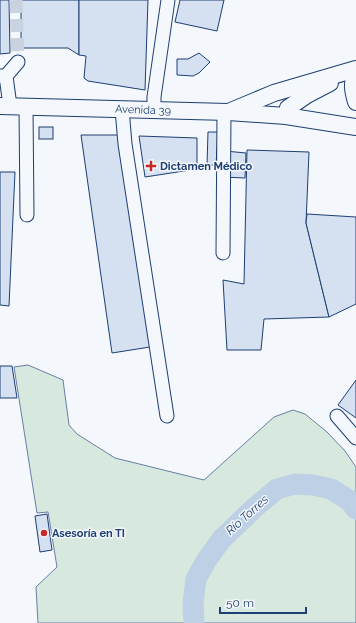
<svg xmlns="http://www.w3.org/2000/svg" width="356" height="623" font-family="Raleway,sans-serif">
	<rect width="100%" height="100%" fill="#f4f7fb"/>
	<polygon fill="#d7e8df" stroke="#687fa3" points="28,365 63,380 69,425 77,434 115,458 204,480 274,417 293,410 305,414 327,432 345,451 356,467 356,623 38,623 36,587 57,567 48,512 37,513 14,367"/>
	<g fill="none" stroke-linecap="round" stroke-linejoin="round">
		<polyline stroke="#bed0e5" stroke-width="21" points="194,623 193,604 196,579 206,561 221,540 254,508 277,489 295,484 313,485 331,489 350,501 356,509"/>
	</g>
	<g fill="#d5e0f0" stroke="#1d3f73">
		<polygon points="0,0 9,0 10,53 0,54"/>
		<polygon points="21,0 79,0 79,55 68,48 20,48 21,38"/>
		<polygon points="79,0 148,0 145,90 88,81 84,78 86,56 79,55"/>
		<polygon points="180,0 224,0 217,31 175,22"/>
		<polygon points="199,53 210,62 199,73 193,76 177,75 177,59 188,59"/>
		<rect x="39" y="127" width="14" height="12"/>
		<polygon points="208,132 218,132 216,165 207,165"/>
		<polygon points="81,135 120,135 150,347 112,353"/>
		<polygon points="139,136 197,138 197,169 145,177"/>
		<polygon points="247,150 309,152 306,223 329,317 264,319 261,350 227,350 223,280 244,284"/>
		<polygon points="225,151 246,153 245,178 223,177"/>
		<polygon points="0,172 15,172 9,306 0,305"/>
		<polygon points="307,214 356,217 356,304 329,317 306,223"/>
		<polygon points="0,366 12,366 17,398 0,398"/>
		<polygon points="356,380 356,418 338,405"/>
		<polygon points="47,514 52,550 40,552 35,516"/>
	</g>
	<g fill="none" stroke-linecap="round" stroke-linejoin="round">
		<polyline stroke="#c9d2e0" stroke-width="13" stroke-dasharray="13 6" stroke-linecap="butt" points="16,0 18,62"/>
		<defs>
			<g id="minor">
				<polyline points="0,76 6,76 10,106"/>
				<polyline points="6,76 18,62"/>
				<polyline points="26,107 27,215"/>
				<polyline points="122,109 125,144 167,416"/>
				<polyline points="154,110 154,97 168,0"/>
				<polyline points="223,253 224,112"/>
				<polyline points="337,416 356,438"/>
			</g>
			<g id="major">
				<path d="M356 74C351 83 353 92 356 102"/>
				<polyline points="0,106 228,112 286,116 356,127"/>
				<polyline points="231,111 274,93 356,69"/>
				<polyline points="286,116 288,108 307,95 330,83"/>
			</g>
		</defs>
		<use href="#minor" stroke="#1d3f73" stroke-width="15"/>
		<use href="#major" stroke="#1d3f73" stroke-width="18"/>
		<use href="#minor" stroke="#f4f7fb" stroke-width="13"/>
		<use href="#major" stroke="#f4f7fb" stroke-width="16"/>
	</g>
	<g fill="#c62828" stroke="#f4f7fb" stroke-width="1.5">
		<path d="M149 160h4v4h4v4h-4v4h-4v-4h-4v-4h4z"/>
		<circle cx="44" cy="533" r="4"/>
	</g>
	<g text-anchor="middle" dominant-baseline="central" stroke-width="3" stroke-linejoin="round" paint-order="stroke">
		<g font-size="11" fill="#1d3f73" stroke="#f4f7fb">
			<text transform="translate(143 110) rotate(2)">Avenida 39</text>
		</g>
		<g font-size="11" font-weight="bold" fill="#1d3f73" stroke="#f4f7fb" text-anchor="start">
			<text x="160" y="166">Dictamen Médico</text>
			<text x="52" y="533">Asesoría en TI</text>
		</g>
		<g font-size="12" font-style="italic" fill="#1d3f73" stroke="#f4f7fb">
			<text transform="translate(247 515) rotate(-42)">Río Torres</text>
		</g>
	</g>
	<path d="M220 607v6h86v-6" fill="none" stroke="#1d3f73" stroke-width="2"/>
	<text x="226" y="607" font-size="12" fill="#1d3f73" stroke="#f4f7fb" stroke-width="3" paint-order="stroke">50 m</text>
</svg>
